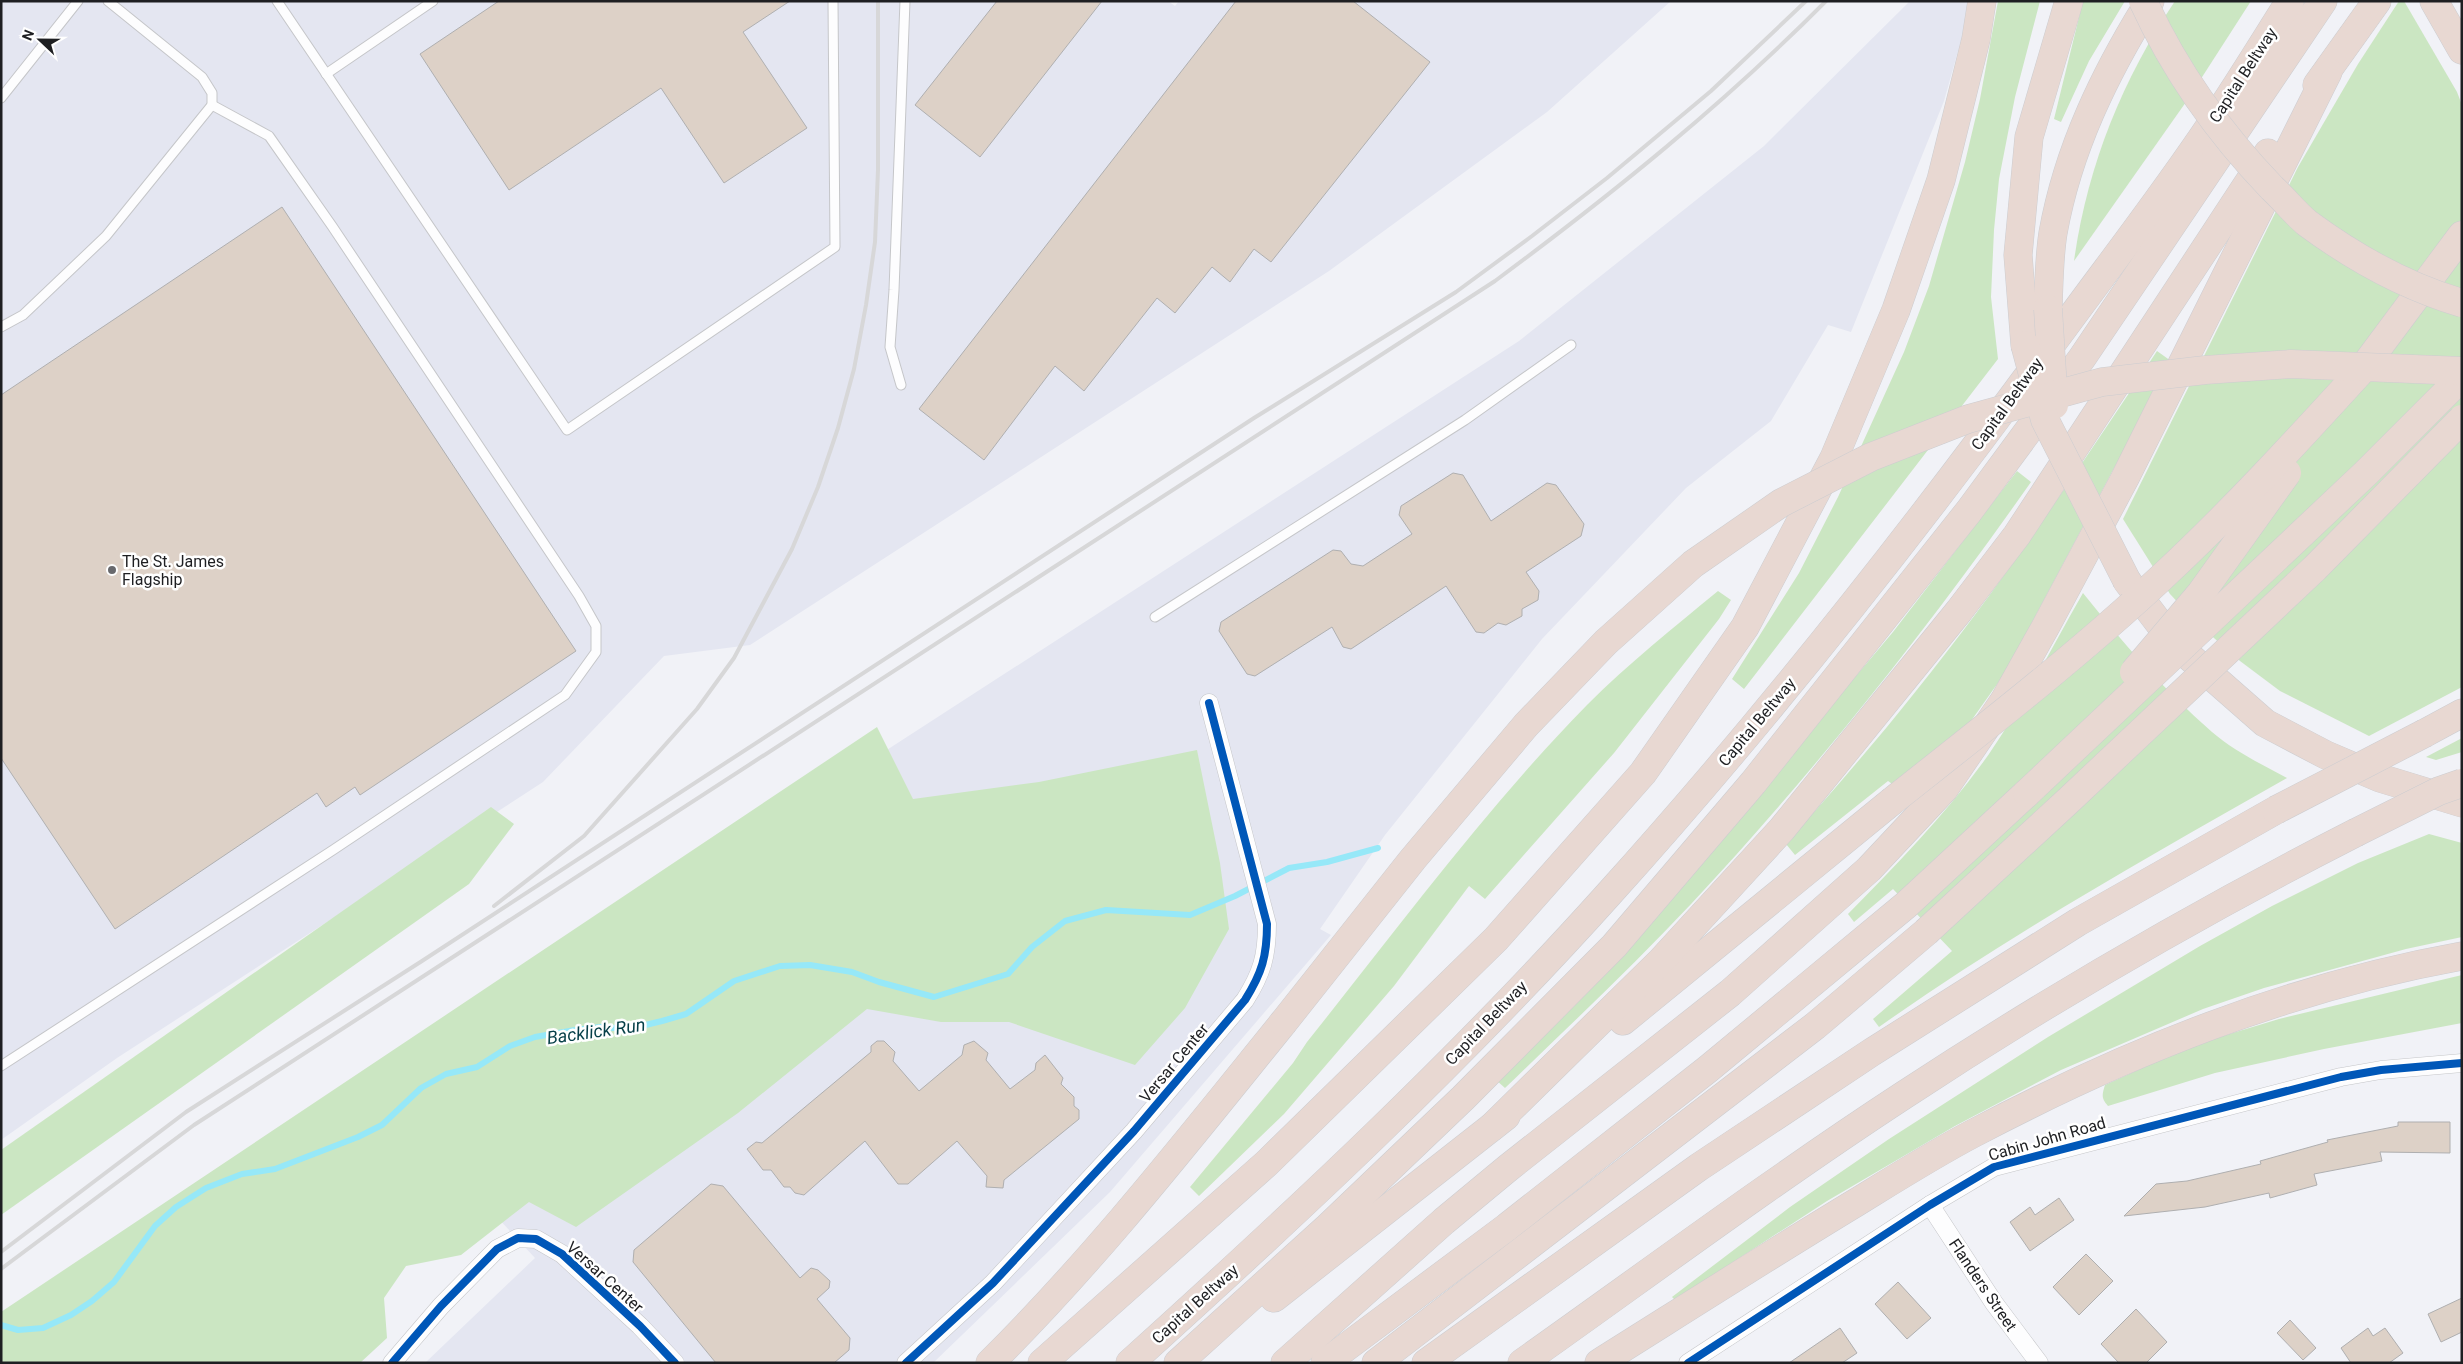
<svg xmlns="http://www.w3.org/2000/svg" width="2463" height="1364" font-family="Roboto,sans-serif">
	<rect width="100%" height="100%" fill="#f1f2f7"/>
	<g fill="#e4e6f1">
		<polygon points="1,1 1168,1 1175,6 1179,1 1671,1 1547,112 1329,271 750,645 664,656 543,782 117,1058 1,1140"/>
		<polygon points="1910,1 1972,1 1944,101 1851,332 1828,325 1771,421 1686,488 1542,639 1385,835 1320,929 1331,935 1110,1192 933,1363 425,1363 535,1258 366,1076 488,1008 1519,341 1764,146"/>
	</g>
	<g fill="#cbe6c2">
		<polygon points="1998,1 2040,1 2015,97 1999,179 1994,230 1991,297 1998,359 1744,689 1732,679 1799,573 1838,497 1904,352 1929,286 1965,162 1980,99"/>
		<polygon points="2083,1 2125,1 2089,61 2061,122 2054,119"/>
		<path d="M2175 1H2251L2186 102 2074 261C2087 167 2122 80 2175 1Z"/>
		<polygon points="2399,1 2404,1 2457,92 2462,105 2462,687 2369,736 2280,691 2240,661 2197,623 2170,594 2123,519 2298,167 2358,64"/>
		<path d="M2157 351 2171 361 2005 673 1915 800 1888 781 1795 855 1786 844C1830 794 1874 744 1916 691 2003 583 2080 467 2157 351Z"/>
		<path d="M2017 471 2031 482C1927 630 1815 771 1692 903 1632 967 1568 1027 1505 1088L1496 1080 1803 739 1893 632Z"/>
		<path d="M1718 591 1731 600 1719 619 1614 753 1485 899 1469 886 1394 986 1284 1114 1199 1196 1190 1187 1293 1063 1307 1042C1398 928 1485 809 1587 705 1628 664 1673 628 1718 591Z"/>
		<path d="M2083 593C2122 642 2164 690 2212 732 2234 751 2261 764 2287 778 2148 857 2009 935 1879 1027L1873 1019 1952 951 1893 889 1854 922 1848 914C1898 863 1948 812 1989 754 2024 703 2052 647 2083 593Z"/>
		<polygon points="877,727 913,799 1039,782 1197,750 1220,863 1229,929 1185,1008 1135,1065 1009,1022 941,1022 867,1009 738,1113 576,1227 529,1202 461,1255 406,1266 384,1298 387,1338 360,1363 1,1363 1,1312"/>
		<polygon points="2462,738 2462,752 2436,760 2426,757"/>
		<polygon points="491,807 514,824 469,884 1,1215 1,1150"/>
		<polygon points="2429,834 2462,843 2462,937 2406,949 2264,988 2203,1009 2061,1070 1955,1126 1827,1201 1675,1300 1672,1297 1790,1207 1889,1139 2048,1037 2200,946 2272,906 2358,863"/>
		<path d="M2462 975V1023L2324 1049 2215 1073 2108 1106C2101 1098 2102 1095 2105 1085L2193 1045 2279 1019Z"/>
	</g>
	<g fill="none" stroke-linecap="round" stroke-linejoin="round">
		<polyline stroke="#96e8f8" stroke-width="6" points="1,1325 18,1330 43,1328 71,1315 92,1301 114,1282 155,1226 176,1207 206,1188 242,1174 275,1169 358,1137 382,1125 421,1088 446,1074 477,1067 510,1046 535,1037 575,1030 600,1027 629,1029 662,1021 686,1014 734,981 780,966 810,965 852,972 879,982 934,997 1008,974 1032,947 1065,921 1106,910 1190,915 1235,896 1289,868 1327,862 1378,848"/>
	</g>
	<g fill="#ddd1c7" stroke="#afafb0">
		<polygon points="499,1 790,1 743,32 807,128 724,183 661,88 509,190 420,54"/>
		<polygon points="997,1 1102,1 980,157 915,105"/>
		<polygon points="1236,1 1353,1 1430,62 1271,262 1254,249 1230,282 1212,267 1175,313 1157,298 1084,391 1055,366 984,460 919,409"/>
		<polygon points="282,207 576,651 360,795 355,787 326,807 317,793 115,929 1,758 1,395"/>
		<polygon points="1453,473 1463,475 1491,521 1547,483 1556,485 1584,524 1581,536 1526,572 1539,591 1538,600 1522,609 1522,616 1506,625 1498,623 1484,633 1476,632 1446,586 1351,649 1343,647 1332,627 1255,676 1247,674 1219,631 1221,622 1333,550 1341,551 1351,564 1363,566 1412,534 1399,515 1401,506"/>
		<polygon points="877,1041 884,1041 895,1052 893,1061 919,1091 962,1055 964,1045 974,1041 988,1053 986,1060 1010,1089 1035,1070 1036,1063 1045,1055 1063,1078 1061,1084 1074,1097 1074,1106 1079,1110 1079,1119 1004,1180 1003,1188 986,1187 987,1176 957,1141 908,1184 898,1184 865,1141 804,1195 795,1193 790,1187 784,1187 771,1170 763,1170 747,1149 756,1142 762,1143 871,1052 871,1046"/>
		<polygon points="2398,1122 2450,1122 2450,1153 2380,1152 2382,1161 2314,1174 2317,1185 2270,1198 2269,1193 2205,1207 2124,1216 2156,1184 2187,1181 2261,1164 2260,1161 2328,1142 2327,1140 2398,1126"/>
		<polygon points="711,1184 723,1186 800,1278 811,1268 818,1270 830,1281 829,1288 817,1299 850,1338 849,1350 834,1363 716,1363 633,1262 634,1250"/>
		<polygon points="2059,1198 2074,1220 2030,1251 2010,1222 2030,1207 2035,1215"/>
		<polygon points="2086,1254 2113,1281 2079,1315 2053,1287"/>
		<polygon points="1898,1282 1931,1318 1907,1339 1875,1304"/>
		<polygon points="2462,1298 2462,1332 2441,1342 2428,1314"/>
		<polygon points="2136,1309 2167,1342 2146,1363 2119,1363 2101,1344"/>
		<polygon points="2290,1320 2316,1348 2303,1360 2277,1333"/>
		<polygon points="1840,1328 1857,1353 1842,1363 1789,1363"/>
		<polygon points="2368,1328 2373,1336 2385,1328 2403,1353 2389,1363 2351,1363 2341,1348"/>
	</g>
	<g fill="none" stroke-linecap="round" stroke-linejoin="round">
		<defs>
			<g id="service">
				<polyline points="277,1 567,430 835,247 833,1"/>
				<polyline points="326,74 433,1"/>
				<polyline points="1,98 78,1"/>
				<polyline points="1,327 23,315 106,236 212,105 212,93 202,77 108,1"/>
				<polyline points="901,385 890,347 894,290 905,1"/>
				<polyline points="1155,617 1465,420 1571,345"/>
				<polyline points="1,1066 333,850 565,695 596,652 596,626 579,596 332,226 269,136 212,105"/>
			</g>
			<g id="minor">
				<polyline points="1930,1205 1994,1303 2039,1363"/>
				<polyline points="392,1363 441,1306 497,1249 518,1238 536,1239 562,1254 640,1326 675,1363"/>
				<path d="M906 1363 993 1283 1134 1131 1245 1000C1262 973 1267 956 1267 924L1209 703"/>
				<polyline points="1688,1363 1930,1205 1994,1167 2341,1077 2381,1070 2462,1063"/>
			</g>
			<g id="motorway">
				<polyline points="2434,1 2462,50"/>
				<polyline points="2317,85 2377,1"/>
				<path d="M2048 309C2049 284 2049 258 2053 233 2068 149 2105 73 2150 1"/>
				<polyline points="2025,345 2018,255 2029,137 2069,1"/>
				<polyline points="2360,372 2462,235"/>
				<polyline points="2127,581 2175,644 2265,723 2326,755 2380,778 2462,803"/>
				<polyline points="2425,733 2462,713"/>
				<polyline points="1623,1021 1891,802"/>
				<polyline points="1492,1127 1661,961 1782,829 1959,611 2017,535 2268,153"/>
				<polyline points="1274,1298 1506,1116"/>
				<path d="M990 1363C1096 1258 1189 1139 1283 1023"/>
				<polyline points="1042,1363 1267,1163 1496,939 1643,773 1745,627 1834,458 1896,310 1941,180 1976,39 1982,1"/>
				<path d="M1130 1363C1295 1214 1458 1062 1607 896 1768 718 1917 528 2059 334 2110 264 2164 195 2212 123 2239 83 2264 42 2290 1"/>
				<polyline points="1178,1363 1328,1227 1463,1098 1614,946 1753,783 1969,511 2082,358 2323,1"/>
				<polyline points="1285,1363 1444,1221 1508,1168 1730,993 1869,869 1944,789 2004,701 2046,626 2125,478 2328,72"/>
				<polyline points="1325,1363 1507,1227 1708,1069 1906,905 2027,793"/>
				<polyline points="1376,1363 1815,1026 1926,932"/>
				<polyline points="1426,1363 1699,1167 1872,1052 2078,922 2276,810"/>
				<path d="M1522 1363C1649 1273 1774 1180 1904 1095 2050 999 2200 912 2355 833"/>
				<path d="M1599 1363C1685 1309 1771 1254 1857 1202 1896 1178 1934 1154 1974 1133 2128 1052 2289 987 2462 956"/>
			</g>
		</defs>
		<use href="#service" stroke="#c5c6c9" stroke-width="11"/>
		<use href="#minor" stroke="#c5c6c9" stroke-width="19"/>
		<use href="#motorway" stroke="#cdcdd0" stroke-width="29"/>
		<use href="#service" stroke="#fdfdfe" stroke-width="9"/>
		<use href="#minor" stroke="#fdfdfe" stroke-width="18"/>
		<use href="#motorway" stroke="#e8d8d2" stroke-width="28"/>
		<g stroke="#d7d7d8" stroke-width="4">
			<polyline points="494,906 584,836 697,709 734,658 792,549 818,487 838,428 854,369 866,305 875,242 878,170 878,1"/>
			<polyline points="1,1252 186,1112 422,961 1254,418 1456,292 1532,236 1607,178 1711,91 1806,1"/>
			<path d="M1 1269 194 1125 1495 281C1611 195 1724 104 1826 1"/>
		</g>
		<defs>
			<g id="motorway-bridge">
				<path d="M2143 1C2175 71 2219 133 2272 188 2284 199 2295 213 2307 223 2353 257 2407 287 2462 303"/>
				<polyline points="2048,309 2054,405"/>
				<polyline points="2025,345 2045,420 2127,581"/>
				<polyline points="2134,672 2201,593 2287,473"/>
				<polyline points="2027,793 2366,473 2462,377"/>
				<path d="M1891 802C1983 729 2076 657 2162 577 2232 512 2296 442 2360 372"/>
				<polyline points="2276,810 2425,733"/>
				<polyline points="2355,833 2439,791 2462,783"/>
				<polyline points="1926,932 2069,800 2315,568 2462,419"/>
				<polyline points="1283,1023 1413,859 1526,725 1606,642 1693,564 1781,503 1871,457 1968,419 2102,382 2205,370 2291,364 2462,371"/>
			</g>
		</defs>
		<use href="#motorway-bridge" stroke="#cdcdd0" stroke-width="29" stroke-linecap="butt"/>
		<use href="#motorway-bridge" stroke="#e8d8d2" stroke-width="28"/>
		<defs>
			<g id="cycleway">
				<polyline points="392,1363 441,1306 497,1249 518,1238 536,1239 562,1254 640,1326 675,1363"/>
				<path d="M906 1363 993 1283 1134 1131 1245 1000C1262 973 1267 956 1267 924L1209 703"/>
				<polyline points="1688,1363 1930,1205 1994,1167 2341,1077 2381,1070 2462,1063"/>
			</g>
		</defs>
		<use href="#cycleway" stroke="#fff" stroke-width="11"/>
		<use href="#cycleway" stroke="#0057b8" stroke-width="8"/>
	</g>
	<circle fill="#68696d" stroke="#fff" stroke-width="2" cx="112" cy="570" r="5"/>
	<g text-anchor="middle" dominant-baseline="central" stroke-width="5" stroke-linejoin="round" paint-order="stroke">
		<g font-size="16" fill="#1e1f22" stroke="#fff">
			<text transform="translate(2243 75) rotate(-57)">Capital Beltway</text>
			<text transform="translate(2007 404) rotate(-54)">Capital Beltway</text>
			<text transform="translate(1757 722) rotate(-50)">Capital Beltway</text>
			<text transform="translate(1486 1023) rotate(-46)">Capital Beltway</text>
			<text transform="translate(1174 1063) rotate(-50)">Versar Center</text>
			<text transform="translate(2047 1139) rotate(-16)">Cabin John Road</text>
			<text transform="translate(605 1277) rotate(42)">Versar Center</text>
			<text transform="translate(1983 1285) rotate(56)">Flanders Street</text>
			<text transform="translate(1195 1304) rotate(-42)">Capital Beltway</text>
		</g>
		<g font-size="16" fill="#1e1f22" stroke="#fff" text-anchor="start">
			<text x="122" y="561">The St. James<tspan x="122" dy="18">Flagship</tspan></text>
		</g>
		<g font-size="18" font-style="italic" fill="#063f48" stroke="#fff">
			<text transform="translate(596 1031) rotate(-8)">Backlick Run</text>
		</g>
	</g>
	<rect width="2463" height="1364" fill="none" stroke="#1e1f22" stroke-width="5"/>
	<g transform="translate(40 40) rotate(292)" stroke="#ffffff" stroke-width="4" paint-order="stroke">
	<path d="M0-4L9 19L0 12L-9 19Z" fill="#1e1f22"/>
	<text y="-8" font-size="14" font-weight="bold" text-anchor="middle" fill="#1e1f22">N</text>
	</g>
</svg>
